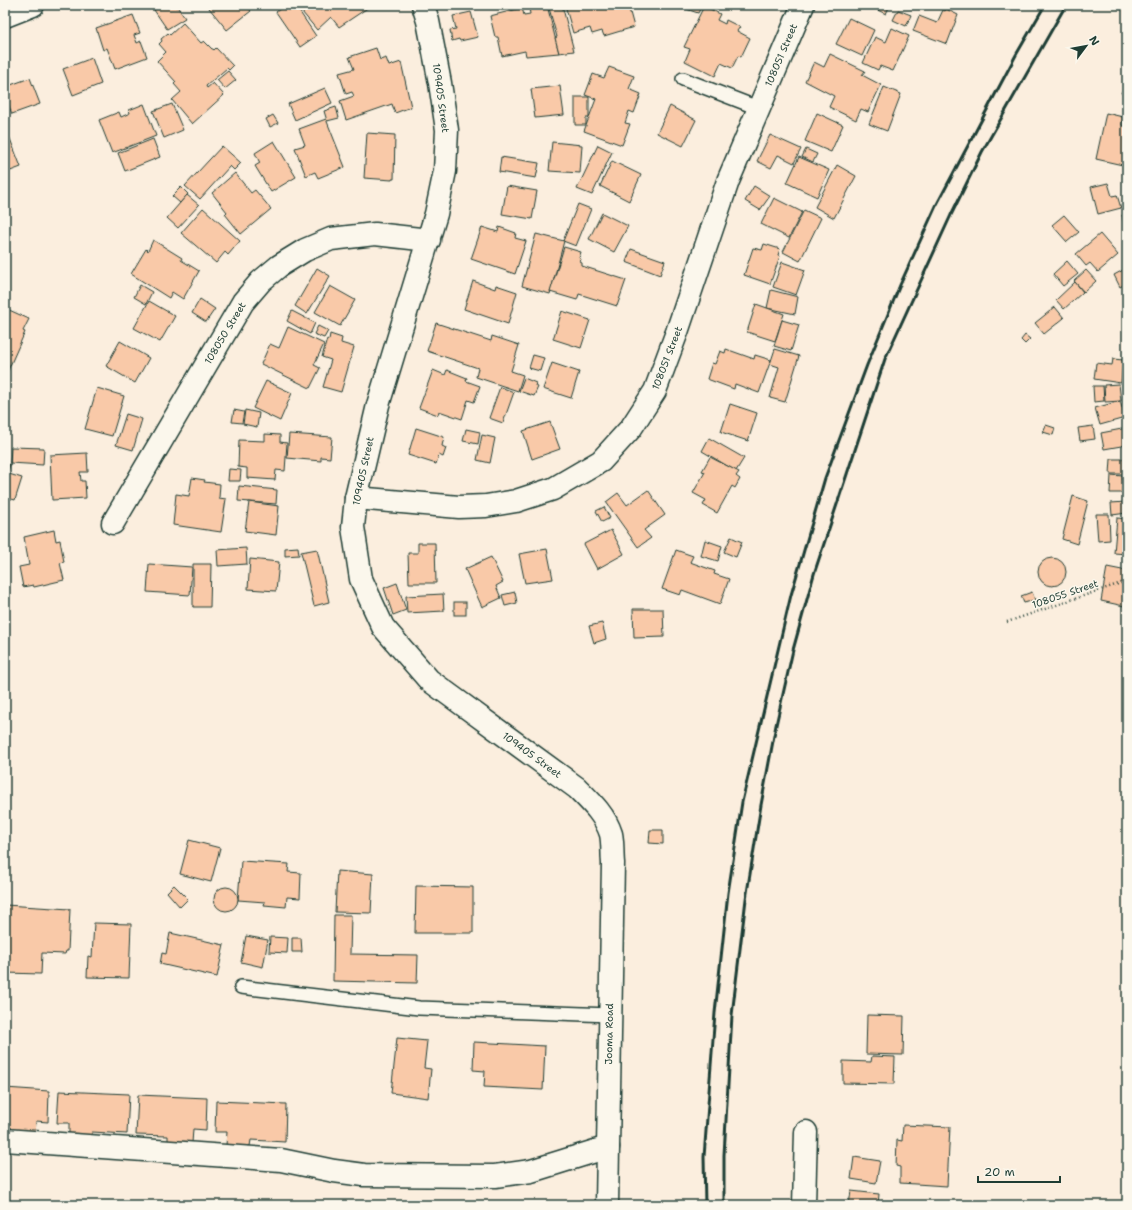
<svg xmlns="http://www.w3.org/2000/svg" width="1132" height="1210" font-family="'Shantell Sans',sans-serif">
	<rect width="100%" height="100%" fill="#fbeede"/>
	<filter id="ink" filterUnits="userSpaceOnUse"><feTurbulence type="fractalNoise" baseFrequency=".025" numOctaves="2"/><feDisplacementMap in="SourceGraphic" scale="8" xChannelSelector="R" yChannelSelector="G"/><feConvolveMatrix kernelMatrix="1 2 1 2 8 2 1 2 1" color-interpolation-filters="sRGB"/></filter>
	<g filter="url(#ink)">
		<g fill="#f9c9a8" stroke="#1f3d34">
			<polygon points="162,5 176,5 185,18 167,29 154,10"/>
			<polygon points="212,5 246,5 251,11 227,30 209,8"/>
			<polygon points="285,5 295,5 316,36 300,47 276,12"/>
			<polygon points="305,5 372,5 339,27 331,17 317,30 302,12 307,7"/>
			<polygon points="543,5 547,5 559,53 526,56 525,51 502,56 498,37 495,37 490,16 522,8 524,15 530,14 529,8"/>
			<polygon points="559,5 562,5 574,51 559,53 555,38 557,37 549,8"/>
			<polygon points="565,5 628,5 634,27 604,36 602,31 592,34 590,28 573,33"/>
			<polygon points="687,5 702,5 698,13 686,9"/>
			<polygon points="867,5 890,5 886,14"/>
			<polygon points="704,6 720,14 717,20 725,24 726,20 740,27 737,31 750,38 741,57 738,56 732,68 721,63 715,76 685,61 690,49 684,47"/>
			<polygon points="946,9 958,15 947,44 913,31 919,16 937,23 943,10 945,11"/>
			<polygon points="898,10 911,15 906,26 893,20"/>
			<polygon points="471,12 478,37 460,41 459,39 452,41 450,30 456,29 453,16"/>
			<polygon points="133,15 140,33 134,35 137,43 141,41 147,57 115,69 107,48 103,50 96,28"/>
			<polygon points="849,18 874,30 862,56 836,44"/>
			<polygon points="183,23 201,43 204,41 212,49 213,49 214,50 216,48 233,66 229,70 227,68 206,86 207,88 213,83 224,95 192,124 172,100 181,92 174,84 176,82 157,61 166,52 159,44 162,41 161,39 168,33 170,35"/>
			<polygon points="892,28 909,36 893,71 880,66 878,70 863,63 875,37 886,42"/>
			<polygon points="376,48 380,60 386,58 389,66 401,62 411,107 395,113 392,104 346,120 340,101 354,96 352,92 346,94 339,73 354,69 349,57"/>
			<polygon points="830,54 865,71 862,75 881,85 868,112 861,109 856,120 829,107 834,96 805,81 814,62 824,67"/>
			<polygon points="92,58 101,84 73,95 63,69"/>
			<polygon points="609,67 634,76 629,89 641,94 634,113 629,111 625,123 630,124 622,145 584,131 596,99 585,95 593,74 604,78"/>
			<polygon points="228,71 236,80 225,89 217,80"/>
			<polygon points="30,78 40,104 12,114 5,96 5,87"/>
			<polygon points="1127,82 1127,96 1121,93"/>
			<polygon points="560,86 564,115 535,118 531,89"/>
			<polygon points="884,87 901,94 887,131 869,124"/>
			<polygon points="325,88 332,103 295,120 288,104"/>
			<polygon points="575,97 589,97 589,118 586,118 586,125 575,125"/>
			<polygon points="144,104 156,136 112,153 99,120 119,112 121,117 130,113 129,110"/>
			<polygon points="172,104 183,130 164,138 153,111"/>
			<polygon points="670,106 696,120 683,146 657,133"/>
			<polygon points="336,107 339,118 327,121 324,111"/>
			<polygon points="817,113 843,125 831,152 805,141"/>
			<polygon points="1106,113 1123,117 1122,125 1127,127 1127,166 1096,159"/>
			<polygon points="273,115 278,123 270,127 266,119"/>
			<polygon points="326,119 345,167 318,178 315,172 306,176 295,148 305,145 299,129"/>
			<polygon points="5,126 21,167 5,173"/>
			<polygon points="367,133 395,135 394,179 392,179 392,180 364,178"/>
			<polygon points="770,135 801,149 794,163 778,155 771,168 757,161"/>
			<polygon points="153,139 160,157 125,171 118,153"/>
			<polygon points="274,141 296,177 271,192 255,166 260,163 255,153"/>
			<polygon points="552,142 582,145 580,173 549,171"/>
			<polygon points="598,145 612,152 592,195 577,189"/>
			<polygon points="222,146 241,163 234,170 230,166 200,199 185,186"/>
			<polygon points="806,149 817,154 813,162 802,157"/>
			<polygon points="501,157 539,163 536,178 499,172"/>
			<polygon points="799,157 829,170 817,197 787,183"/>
			<polygon points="612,161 641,175 629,201 600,186"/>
			<polygon points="837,165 856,176 834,218 815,207"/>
			<polygon points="235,173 251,193 255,190 271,209 241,234 225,214 227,212 212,193"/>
			<polygon points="1108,183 1112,196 1117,195 1121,208 1098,214 1091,187"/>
			<polygon points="507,186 537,191 532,219 502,214"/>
			<polygon points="754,186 770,196 760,210 745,201"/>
			<polygon points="181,187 188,194 180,203 172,196"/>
			<polygon points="187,195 199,205 178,228 167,218"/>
			<polygon points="774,198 802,212 789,238 761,224"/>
			<polygon points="578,204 591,209 576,246 563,241"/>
			<polygon points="203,208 240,241 228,255 225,252 216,263 181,233"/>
			<polygon points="804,210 821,218 800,261 783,252"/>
			<polygon points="602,213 628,226 614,252 589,239"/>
			<polygon points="1127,214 1127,239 1122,215"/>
			<polygon points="1064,215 1079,232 1067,242 1052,225"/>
			<polygon points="482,227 498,232 499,227 516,233 515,238 526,241 515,274 471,259"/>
			<polygon points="536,234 564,241 550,294 522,286"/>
			<polygon points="1100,234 1118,255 1098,272 1090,263 1086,266 1076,254"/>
			<polygon points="153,240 182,258 181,260 199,271 183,299 172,292 169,298 131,274 146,249 148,251"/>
			<polygon points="764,244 780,249 778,255 780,256 770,284 744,275 753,248 762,250"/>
			<polygon points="564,247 581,252 579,258 581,259 580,262 582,263 582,266 626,280 617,306 579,294 577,300 550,292"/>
			<polygon points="631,249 665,261 660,275 626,262"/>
			<polygon points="1067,261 1078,274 1063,286 1053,274"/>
			<polygon points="782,262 805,270 796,295 773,287"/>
			<polygon points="317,268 330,276 307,314 295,306"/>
			<polygon points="1127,268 1127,283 1120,287 1114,275"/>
			<polygon points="1086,270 1096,281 1084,292 1074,281"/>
			<polygon points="473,281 495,289 496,285 517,292 508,324 464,309"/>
			<polygon points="1075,282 1083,292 1064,309 1056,300"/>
			<polygon points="140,285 152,292 146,304 134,297"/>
			<polygon points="330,286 355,300 340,326 315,312"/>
			<polygon points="771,290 798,297 795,314 767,308"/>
			<polygon points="200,299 215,309 206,322 192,313"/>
			<polygon points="149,301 175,316 160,342 134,328"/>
			<polygon points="756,304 784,314 775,341 747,332"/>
			<polygon points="1055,307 1064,318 1044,334 1035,323"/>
			<polygon points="7,309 29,319 23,331 25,332 5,377 5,312"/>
			<polygon points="292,311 315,323 310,334 287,321"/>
			<polygon points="562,311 590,320 581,348 553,339"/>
			<polygon points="782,320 799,325 791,351 774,346"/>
			<polygon points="436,323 491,341 492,336 519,345 511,371 523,375 518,391 476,377 478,368 427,351"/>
			<polygon points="318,326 328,331 324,338 314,334"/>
			<polygon points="288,327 324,344 314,365 320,368 310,388 261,364 270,344 279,348"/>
			<polygon points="330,334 342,338 341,343 354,347 341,392 323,387 331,360 322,357 327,339 329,340"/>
			<polygon points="1025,335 1030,339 1025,344 1021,340"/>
			<polygon points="120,341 149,358 135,383 106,366"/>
			<polygon points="726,349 754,359 755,355 771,360 759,393 735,384 734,389 707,379 712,363 715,364 720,351 725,353"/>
			<polygon points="775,349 799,356 785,402 770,398 779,367 770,364"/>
			<polygon points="533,355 544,358 540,371 529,368"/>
			<polygon points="1113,359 1123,360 1121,383 1094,379 1096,363 1112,365"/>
			<polygon points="552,363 579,372 571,398 543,389"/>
			<polygon points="433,370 445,375 447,370 467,378 466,381 480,386 474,402 468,400 462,419 439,411 438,415 419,408"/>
			<polygon points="524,378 536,383 535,386 538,387 534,396 519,391"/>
			<polygon points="266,381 292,393 280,421 253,408"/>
			<polygon points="1119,384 1121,401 1105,402 1104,385"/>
			<polygon points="1093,386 1103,386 1104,401 1094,402"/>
			<polygon points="500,387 514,392 503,423 489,418"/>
			<polygon points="97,388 124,396 112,436 85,429"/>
			<polygon points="1120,401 1125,418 1100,425 1095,408"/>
			<polygon points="730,404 757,413 748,441 721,432"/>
			<polygon points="234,410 244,412 242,423 232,422"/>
			<polygon points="245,410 259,413 257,427 243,424"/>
			<polygon points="126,414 142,419 133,450 116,445"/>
			<polygon points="550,422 560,449 532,459 523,431"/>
			<polygon points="1046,425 1055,428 1053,435 1043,432"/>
			<polygon points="1093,426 1095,439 1080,441 1078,428"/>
			<polygon points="416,428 444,437 442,446 446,448 443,457 439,455 436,464 408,455"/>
			<polygon points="1127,428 1127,445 1104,449 1101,433"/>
			<polygon points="466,429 480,432 478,444 463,441"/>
			<polygon points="265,434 280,435 280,442 287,443 285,471 276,470 275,480 247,478 247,468 238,467 239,440 265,441"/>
			<polygon points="289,434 332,437 330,458 321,457 321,461 287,458"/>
			<polygon points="482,435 495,438 490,463 477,460"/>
			<polygon points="709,438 744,458 736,471 702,451"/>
			<polygon points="11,447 44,448 43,465 10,463"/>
			<polygon points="87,453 88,472 80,472 81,481 85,481 86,498 52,500 50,455"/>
			<polygon points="710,457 739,472 736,476 740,479 735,488 732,486 717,513 703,505 706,500 693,493 705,472 702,471"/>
			<polygon points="1111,459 1125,459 1125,474 1110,474"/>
			<polygon points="5,463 10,465 5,479"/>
			<polygon points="229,469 241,470 240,481 228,481"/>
			<polygon points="9,474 22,478 15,500 5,497 5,487"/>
			<polygon points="1111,475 1123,476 1122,493 1110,493"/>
			<polygon points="192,478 205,480 204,482 220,484 219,498 226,499 221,532 173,525 176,494 189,496"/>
			<polygon points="239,486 277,490 276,504 238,501"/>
			<polygon points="648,490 665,515 644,530 651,538 638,547 606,502 618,493 627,505"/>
			<polygon points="1073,496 1088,501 1077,544 1062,539"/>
			<polygon points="249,502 279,506 276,535 245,531"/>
			<polygon points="1126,502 1127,513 1112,515 1111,503"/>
			<polygon points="604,507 610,518 602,522 596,511"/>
			<polygon points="1096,514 1109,514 1110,540 1098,541"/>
			<polygon points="1117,518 1127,519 1127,554 1114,553"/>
			<polygon points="54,530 56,541 60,540 64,562 60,563 64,580 34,587 33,585 23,587 19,567 29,565 24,537"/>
			<polygon points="611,530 624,554 597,569 584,544"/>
			<polygon points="731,537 742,542 736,557 724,552"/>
			<polygon points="705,540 722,546 718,561 701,556"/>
			<polygon points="418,543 435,543 436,583 409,583 408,553 418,553"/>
			<polygon points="298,547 299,555 285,556 285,548"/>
			<polygon points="246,548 247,564 218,566 217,550"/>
			<polygon points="317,549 329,602 314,606 301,552"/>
			<polygon points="547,549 553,579 525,583 519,554"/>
			<polygon points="676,550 693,556 690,562 715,571 714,574 729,579 720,604 682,590 680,595 662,589"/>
			<polygon points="491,557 503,582 496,586 501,598 482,607 465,569"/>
			<circle cx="1052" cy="572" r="14"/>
			<polygon points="250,559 279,562 276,591 248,589"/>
			<polygon points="149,564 192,567 190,595 147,592"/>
			<polygon points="193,564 211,564 210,607 193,607"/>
			<polygon points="1107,567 1127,571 1127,592 1124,606 1101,601"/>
			<polygon points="397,583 406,610 393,615 384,588"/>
			<polygon points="515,592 517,603 505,606 502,595"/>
			<polygon points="1032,592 1035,600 1024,603 1021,596"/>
			<polygon points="443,594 444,611 407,613 406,596"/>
			<rect x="454" y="602" width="12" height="13"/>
			<polygon points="633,609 663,609 664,637 634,638"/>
			<polygon points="602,623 606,639 594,643 589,626"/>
			<polygon points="650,830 663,830 663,844 649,843"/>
			<polygon points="189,840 220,848 211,882 180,874"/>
			<polygon points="241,861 289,864 288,872 301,873 300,898 287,897 286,907 264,905 265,902 238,900"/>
			<polygon points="337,871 373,874 371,913 335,912"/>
			<polygon points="174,885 188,899 180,907 167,892"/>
			<polygon points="416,886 473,887 473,933 415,933"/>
			<circle cx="226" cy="899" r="12"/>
			<polygon points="5,905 70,909 68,951 66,951 65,954 42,953 41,974 5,973"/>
			<polygon points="334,915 351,915 350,954 418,955 417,983 333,981"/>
			<polygon points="94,923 131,924 129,978 87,977 88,956 92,957"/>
			<polygon points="170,933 224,945 217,977 160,964 162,953 166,954"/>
			<polygon points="246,936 268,940 263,967 241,962"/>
			<polygon points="270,937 288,938 287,953 269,952"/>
			<polygon points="292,938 301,938 302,952 292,952"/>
			<polygon points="867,1015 904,1016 903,1055 866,1054"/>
			<polygon points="397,1038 427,1041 424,1068 431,1069 428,1098 391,1093"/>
			<polygon points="474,1042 545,1046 543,1090 484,1087 485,1071 473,1070"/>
			<polygon points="872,1056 895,1057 894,1084 843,1083 843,1061 871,1062"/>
			<polygon points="5,1088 49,1091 48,1122 36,1121 35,1134 12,1133 12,1128 5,1127"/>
			<polygon points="59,1091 129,1094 127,1134 92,1132 92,1137 69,1136 69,1123 57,1123"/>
			<polygon points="138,1095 207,1098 206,1130 193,1129 192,1143 168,1142 168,1136 136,1135"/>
			<polygon points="216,1101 286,1104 285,1142 251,1140 250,1146 226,1145 227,1132 215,1132"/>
			<polygon points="903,1125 950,1127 947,1186 900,1183 900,1167 896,1166 897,1140 902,1141"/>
			<polygon points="854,1157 880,1161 876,1183 851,1179"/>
			<polygon points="851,1191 879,1194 878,1205 849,1205"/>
		</g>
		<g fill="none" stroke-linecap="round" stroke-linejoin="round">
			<defs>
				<g id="lane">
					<polyline points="683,79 758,108"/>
					<polyline points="241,987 419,1008 610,1015"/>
				</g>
				<g id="street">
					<path d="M423 5 428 21 440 83 447 130 445 171 436 214 378 405 356 498 353 527 361 579 383 627 429 680 577 788C591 802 605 815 611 834 613 843 612 854 613 863L607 1205"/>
					<polyline points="5,16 33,5"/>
					<polyline points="356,498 459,507 486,506 516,501 553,489 601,461 631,428 655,391 677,332 728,181 803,5"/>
					<polyline points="113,523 243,302 261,281 279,266 305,250 331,239 375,234 429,240"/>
					<polyline points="5,1140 281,1160 334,1171 364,1175 495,1176 531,1171 608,1147"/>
					<polyline points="804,1205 806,1132"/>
				</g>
			</defs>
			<use href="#lane" stroke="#1f3d34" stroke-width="16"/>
			<use href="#street" stroke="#1f3d34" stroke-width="25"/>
			<polyline stroke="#1f3d34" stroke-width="2.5" stroke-dasharray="1 3" stroke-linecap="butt" points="1007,622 1127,581"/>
			<use href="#lane" stroke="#fbf7ec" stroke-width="13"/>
			<use href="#street" stroke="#fbf7ec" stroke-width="22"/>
			<g stroke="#1f3d34" stroke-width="3">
				<polyline points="705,1205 704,1157 715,1013 728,893 742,802 791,595 825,478 867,365 900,285 936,206 1016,55 1045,5"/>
				<polyline points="724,1205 724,1155 732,1015 746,899 761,805 776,725 793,650 814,574 885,359 951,215 982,152 1066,5"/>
			</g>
		</g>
	</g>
	<g text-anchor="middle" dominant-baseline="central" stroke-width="3" stroke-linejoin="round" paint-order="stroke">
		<g font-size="10" fill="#1f3d34" stroke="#fbf7ec">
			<text transform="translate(781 55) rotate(-67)">108051 Street</text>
			<text transform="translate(441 98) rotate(82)">109405 Street</text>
			<text transform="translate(225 333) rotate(-59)">108050 Street</text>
			<text transform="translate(667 358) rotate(-69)">108051 Street</text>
			<text transform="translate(363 471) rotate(-78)">109405 Street</text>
			<text transform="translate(1065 594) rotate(-19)">108055 Street</text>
			<text transform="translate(532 755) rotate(36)">109405 Street</text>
			<text transform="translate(609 1034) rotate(-89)">Jooma Road</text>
		</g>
	</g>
	<rect width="1132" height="1210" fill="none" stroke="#fbf7ec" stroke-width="20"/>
	<rect x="10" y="10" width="1112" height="1190" fill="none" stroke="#1f3d34" stroke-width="1.5" filter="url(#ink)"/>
	<g transform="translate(1086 46) rotate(58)" stroke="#fbf7ec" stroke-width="3" paint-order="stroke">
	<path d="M0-3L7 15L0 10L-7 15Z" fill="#1f3d34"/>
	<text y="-6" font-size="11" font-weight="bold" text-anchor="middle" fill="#1f3d34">N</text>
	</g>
	<path d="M978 1176v6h82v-6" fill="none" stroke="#1f3d34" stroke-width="2"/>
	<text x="984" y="1176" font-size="12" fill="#1f3d34" stroke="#fbf7ec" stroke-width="3" paint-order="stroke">20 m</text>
</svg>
